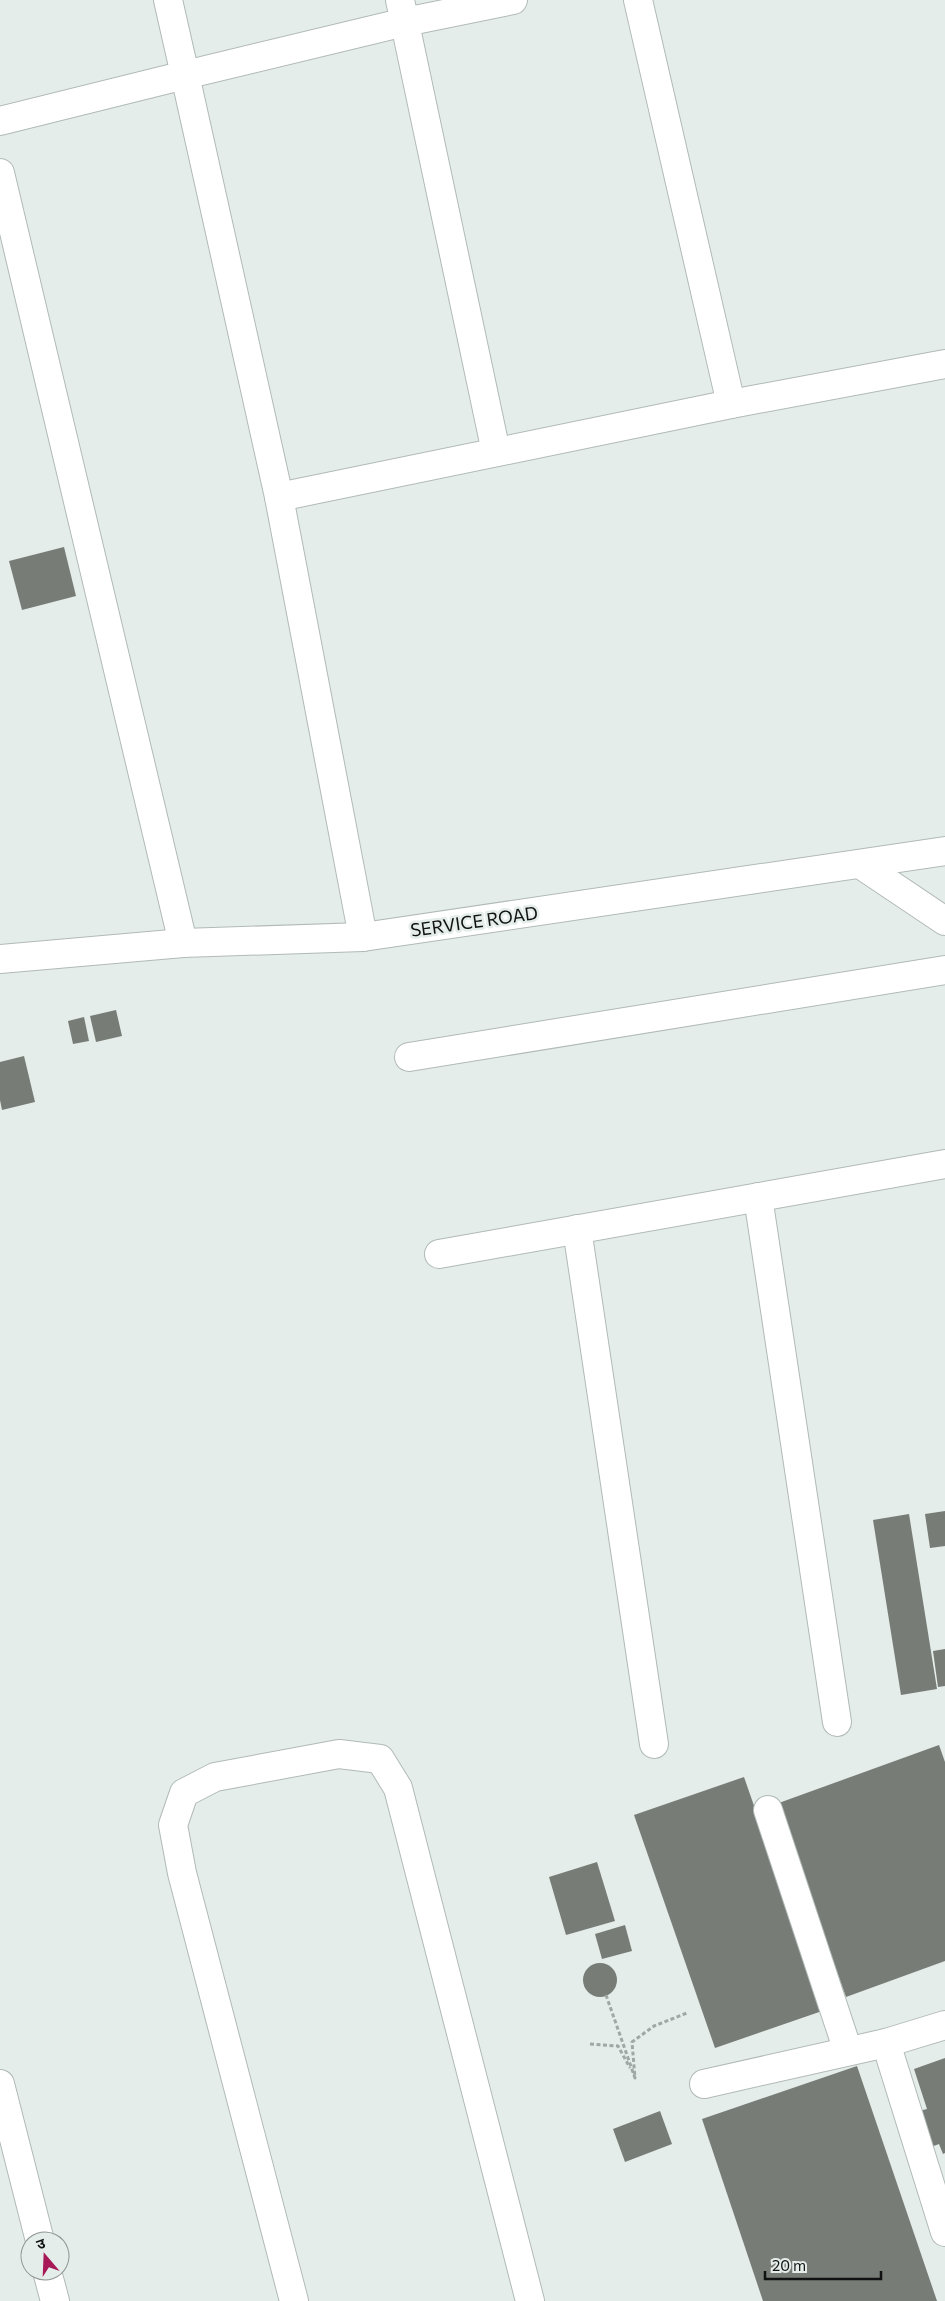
<svg xmlns="http://www.w3.org/2000/svg" width="945" height="2301" font-family="Commissioner,'Noto Sans Devanagari',sans-serif">
	<rect width="100%" height="100%" fill="#e4ede9"/>
	<g fill="#777c76">
		<polygon points="64,547 76,596 22,610 9,561"/>
		<polygon points="116,1010 122,1036 96,1042 90,1016"/>
		<polygon points="84,1017 89,1041 73,1044 68,1021"/>
		<polygon points="24,1056 35,1102 2,1110 0,1100 0,1062"/>
		<polygon points="945,1511 945,1546 930,1548 925,1514"/>
		<polygon points="909,1514 937,1689 901,1695 873,1520"/>
		<polygon points="945,1649 945,1686 938,1687 933,1651"/>
		<polygon points="939,1745 945,1762 945,1961 846,1997 776,1804"/>
		<polygon points="744,1777 825,2010 715,2048 634,1815"/>
		<polygon points="597,1862 615,1921 566,1935 549,1877"/>
		<polygon points="625,1925 632,1951 602,1959 595,1934"/>
		<circle cx="600" cy="1980" r="17"/>
		<polygon points="945,2058 945,2153 943,2154 939,2144 931,2147 919,2111 927,2109 914,2069"/>
		<polygon points="857,2066 937,2301 763,2301 702,2119"/>
		<polygon points="660,2111 672,2144 625,2162 613,2129"/>
	</g>
	<g fill="none" stroke-linecap="round" stroke-linejoin="round">
		<defs>
			<g id="minor">
				<polyline points="168,0 185,75 405,22 513,0"/>
				<polyline points="400,0 496,452"/>
				<polyline points="638,0 731,404 945,364"/>
				<polyline points="0,121 185,75 279,497 363,937"/>
				<polyline points="0,173 183,943"/>
				<polyline points="279,497 731,404"/>
				<polyline points="860,864 945,921"/>
				<polyline points="409,1057 945,970"/>
				<polyline points="758,1197 837,1722"/>
				<polyline points="577,1229 654,1744"/>
				<polyline points="439,1254 945,1164"/>
				<polyline points="768,1810 848,2051"/>
				<polyline points="886,2043 945,2232"/>
				<polyline points="0,2084 40,2241"/>
				<polyline points="704,2084 886,2043 945,2025"/>
				<polyline points="47,2271 55,2301"/>
				<polyline points="294,2301 182,1873 173,1825 184,1793 215,1777 339,1754 380,1759 398,1788 530,2301"/>
			</g>
			<polyline id="tertiary" points="0,959 183,943 363,937 945,851"/>
		</defs>
		<use href="#minor" stroke="#b1bab6" stroke-width="30"/>
		<use href="#tertiary" stroke="#b1bab6" stroke-width="30"/>
		<g stroke="#a0a7a4" stroke-width="3" stroke-dasharray="4 2.5" stroke-linecap="butt">
			<polyline points="606,1995 635,2078 632,2042 654,2026 687,2013"/>
			<polyline points="590,2044 618,2046 630,2068"/>
		</g>
		<use href="#minor" stroke="#fff" stroke-width="28"/>
		<use href="#tertiary" stroke="#fff" stroke-width="28"/>
	</g>
	<g text-anchor="middle" dominant-baseline="central" stroke-width="5" stroke-linejoin="round" paint-order="stroke">
		<g font-size="18" fill="#0f1211" stroke="#e4ede9">
			<text transform="translate(474 921) rotate(-8)">SERVICE ROAD</text>
		</g>
	</g>
	<g transform="translate(45 2256) rotate(341)"><circle r="24" fill="#e4ede9" stroke="#8f9593"/>
	<path d="M0-4L9 19L0 12L-9 19Z" fill="#a81957"/>
	<text y="-8" font-size="14" font-weight="bold" text-anchor="middle" fill="#0f1211">उ</text>
	</g>
	<path d="M765 2271v8h116v-8" fill="none" stroke="#0f1211" stroke-width="2.5"/>
	<text x="772" y="2271" font-size="15" fill="#0f1211" stroke="#e4ede9" stroke-width="4" paint-order="stroke">20 m</text>
</svg>
